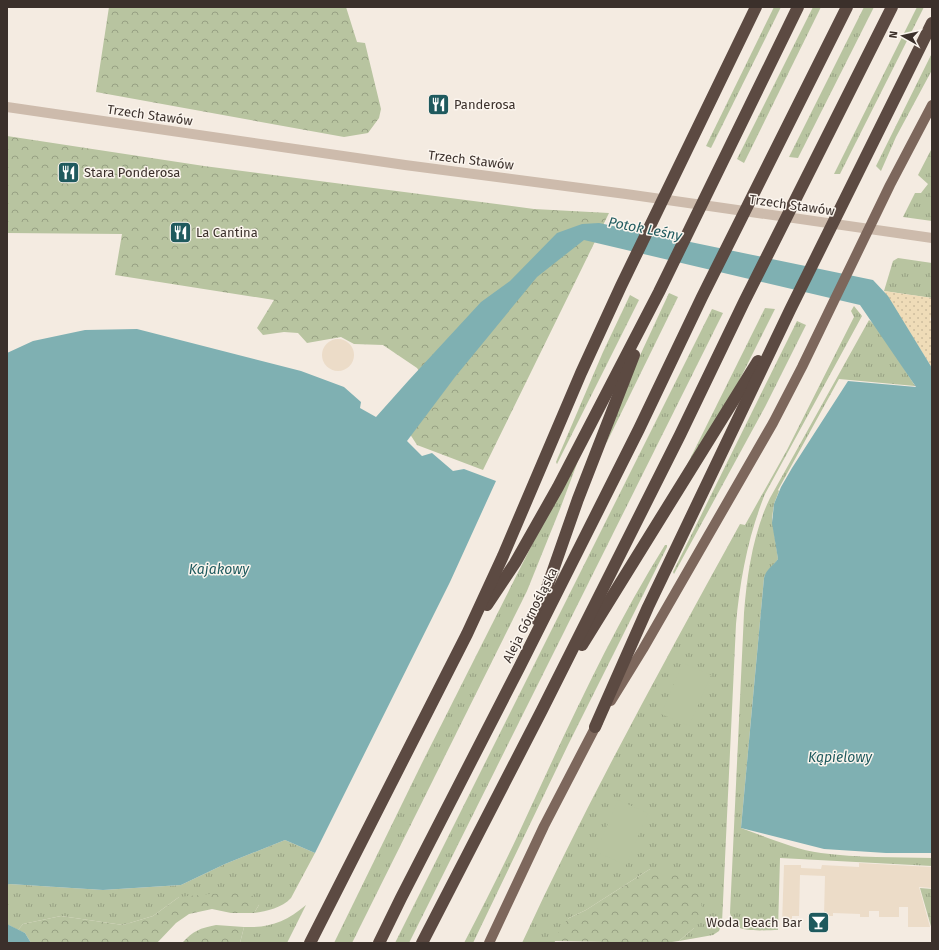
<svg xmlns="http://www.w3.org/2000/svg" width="939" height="950" font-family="'Fira Sans',sans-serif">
	<defs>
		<pattern id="grass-tufts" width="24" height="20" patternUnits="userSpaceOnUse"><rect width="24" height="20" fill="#b8c4a0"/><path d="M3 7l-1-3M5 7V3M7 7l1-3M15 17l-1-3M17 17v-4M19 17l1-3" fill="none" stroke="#97a083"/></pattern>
		<pattern id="forest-crowns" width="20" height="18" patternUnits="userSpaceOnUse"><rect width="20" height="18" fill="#b8c4a0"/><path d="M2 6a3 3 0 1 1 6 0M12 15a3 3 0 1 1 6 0" fill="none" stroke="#97a083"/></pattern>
		<pattern id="sand-dots" width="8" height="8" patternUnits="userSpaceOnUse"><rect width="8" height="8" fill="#efdcb8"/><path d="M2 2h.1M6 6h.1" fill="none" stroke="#cebd9e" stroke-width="1.8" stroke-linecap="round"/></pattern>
	</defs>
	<rect width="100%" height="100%" fill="#f4ebe1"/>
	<g fill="url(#grass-tufts)">
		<polygon points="774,7 781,7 711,148 706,146"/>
		<polygon points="813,7 821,7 744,163 737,159"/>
		<polygon points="864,7 874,7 798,158 789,157"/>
		<polygon points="917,7 924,7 840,174 834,174"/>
		<polygon points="932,53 932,70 896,137 881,171 876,166"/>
		<polygon points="932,148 932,221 903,217 915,193 921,193 928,184 918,175"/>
		<polygon points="898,258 932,263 932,298 884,291 893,261"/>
		<polygon points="669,293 678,297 606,444 630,377"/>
		<polygon points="630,295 639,300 557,464 556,462 603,352"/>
		<path d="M854 306 862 316 765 494C748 536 740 580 736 624L722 923 719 931 713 935 679 941 694 928 650 869 586 910 569 918 554 943H522C588 800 664 662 740 524L745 525 787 450 854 317 851 311Z"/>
		<polygon points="765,308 775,309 730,399 679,481"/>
		<polygon points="712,309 723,313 409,943 395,943"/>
		<path d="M869 320 879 329 915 386 839 379 778 490 779 491 774 504 772 518 778 559C773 567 768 568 764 578L741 828C767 837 793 849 821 853 857 858 895 857 932 858V866L780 858 778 930C768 930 746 932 738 927 733 925 732 919 730 913L744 613C747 575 753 533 770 498Z"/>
		<polygon points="797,321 806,325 765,407 674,574 673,572"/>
		<polygon points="578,461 560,509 527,591 352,943 334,943 422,763 548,513"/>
		<path d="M665 545H667V547L568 745 473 943H464C482 908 500 873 517 837 563 738 607 638 665 545Z"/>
		<path d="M285 840 315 853 291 898C282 908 267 911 254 913L259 905 179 897 153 916 123 925 61 916 23 924 18 930 7 924V885L9 884 103 890 181 885 225 864Z"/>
		<polygon points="920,888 932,889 932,930"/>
		<path d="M306 905 287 943H240L244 927C269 928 286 922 306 905Z"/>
	</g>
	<g fill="url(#forest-crowns)">
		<polygon points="109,7 346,7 357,42 365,43 381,109 379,118 368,133 344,137 96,92"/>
		<polygon points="7,136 204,166 534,209 609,213 483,470 417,445 406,428 435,395 417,368 383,345 354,344 341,337 307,343 298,333 284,332 263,335 257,328 274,300 115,275 122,234 7,233"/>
		<polygon points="650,869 672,872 696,885 703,911 694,928 679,941 665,943 554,941 561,927 569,918 586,910"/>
		<polygon points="231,892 253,896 259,905 254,913 231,913 212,909 189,914 176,923 157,943 31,943 25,933 18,930 23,924 61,916 123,925 153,916 179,897"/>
		<path d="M216 925 244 927 240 943H182C193 931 200 928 216 925Z"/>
	</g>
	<polygon fill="url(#sand-dots)" points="884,291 932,298 932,312 930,320 932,321 932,368"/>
	<g fill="#b8c4a0">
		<polygon points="683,663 711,675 689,726 661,714"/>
		<polygon points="618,800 648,813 626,865 596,852"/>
	</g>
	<g fill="#ecdcc8">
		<circle cx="338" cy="355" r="16"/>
		<polygon points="859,863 932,867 932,888 919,887 930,927 908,927 908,907 899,907 899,917 879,917 879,911 869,911 869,917 860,917 860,914 833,913 833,916 824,916 825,876 800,875 799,916 792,916 792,925 782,925 784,865 801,865 801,868 821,869 822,865 859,867"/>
	</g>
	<g fill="#7fb0b2">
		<path d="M599 223 873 280 888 296 932 368V853H886L824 849 741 828 764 578C766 569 773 566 778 559L772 523 774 504 781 487 792 468 848 381 916 387 860 305 584 240 537 277 455 377 407 441 422 456 432 453 453 471 464 469 496 481 450 582 315 853 285 840 225 864 181 885 103 890 9 884 7 885V353L33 341 85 330 137 329 301 371 344 387 361 402 360 408 376 417 409 380 481 302 510 281 557 233 582 224Z"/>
		<polygon points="7,924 25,933 31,943 7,943"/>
	</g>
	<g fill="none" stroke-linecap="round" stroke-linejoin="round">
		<polyline stroke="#cdbbac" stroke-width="10" points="7,107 405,165 626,194 932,238"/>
		<g stroke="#7d675c" stroke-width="10">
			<polyline points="611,701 643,649 773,423 802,367 890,185 932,105"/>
			<polyline points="489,943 544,826 598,722"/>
		</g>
		<g stroke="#5c4a42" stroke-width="12">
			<polyline points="487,605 515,563 558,487 659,292 798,7"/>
			<polyline points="536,619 578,499 634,355"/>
			<polyline points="582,645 758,361"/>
			<polyline points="595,727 648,607 790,310 932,23"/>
			<polyline points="310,943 467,634 503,556 581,373 621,286 756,7"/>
			<polyline points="379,943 401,898 520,666 639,429 702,297 847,7"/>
			<polyline points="422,943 542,710 680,435 744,302 892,7"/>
		</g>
	</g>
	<defs>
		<symbol id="restaurant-square" viewBox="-11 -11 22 22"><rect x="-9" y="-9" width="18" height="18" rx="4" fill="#1f5a5e" stroke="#fbf5ee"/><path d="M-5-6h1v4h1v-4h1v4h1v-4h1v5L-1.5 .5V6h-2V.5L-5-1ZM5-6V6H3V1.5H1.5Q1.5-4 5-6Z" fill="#fff"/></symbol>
		<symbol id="bar-square" viewBox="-11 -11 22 22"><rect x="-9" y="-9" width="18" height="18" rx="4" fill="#1f5a5e" stroke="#fbf5ee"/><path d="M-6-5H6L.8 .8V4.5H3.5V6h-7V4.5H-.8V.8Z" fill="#fff"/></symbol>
	</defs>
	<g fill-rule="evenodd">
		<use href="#restaurant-square" x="426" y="92" width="25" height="25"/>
		<use href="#restaurant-square" x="56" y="160" width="25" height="25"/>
		<use href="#restaurant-square" x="168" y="220" width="25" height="25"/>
		<use href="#bar-square" x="806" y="910" width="25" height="25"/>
	</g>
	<g text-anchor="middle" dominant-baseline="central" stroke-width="3" stroke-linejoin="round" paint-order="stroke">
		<g font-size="13" fill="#3b302b" stroke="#fbf5ee" text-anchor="start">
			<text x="454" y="104">Panderosa</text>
			<text x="84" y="172">Stara Ponderosa</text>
			<text x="196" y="232">La Cantina</text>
			<text x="802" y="922" text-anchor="end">Woda Beach Bar</text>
		</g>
		<g font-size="13" fill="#3b302b" stroke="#fbf5ee">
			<text transform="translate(150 115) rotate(8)">Trzech Stawów</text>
			<text transform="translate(471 160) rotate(7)">Trzech Stawów</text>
			<text transform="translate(792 205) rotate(8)">Trzech Stawów</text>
			<text transform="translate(530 615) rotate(-63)">Aleja Górnośląska</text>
		</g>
		<g font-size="14" font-style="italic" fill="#1f5a5e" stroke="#fbf5ee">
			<text transform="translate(645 229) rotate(11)">Potok Leśny</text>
			<text x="219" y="569">Kajakowy</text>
			<text x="840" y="757">Kąpielowy</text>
		</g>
	</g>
	<rect width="939" height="950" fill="none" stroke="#3b302b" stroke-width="16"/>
	<g transform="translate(903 36) rotate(278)" stroke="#fbf5ee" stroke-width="3" paint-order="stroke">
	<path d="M0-3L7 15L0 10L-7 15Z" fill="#3b302b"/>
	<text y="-6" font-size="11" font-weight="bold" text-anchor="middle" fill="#3b302b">N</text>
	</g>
</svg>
